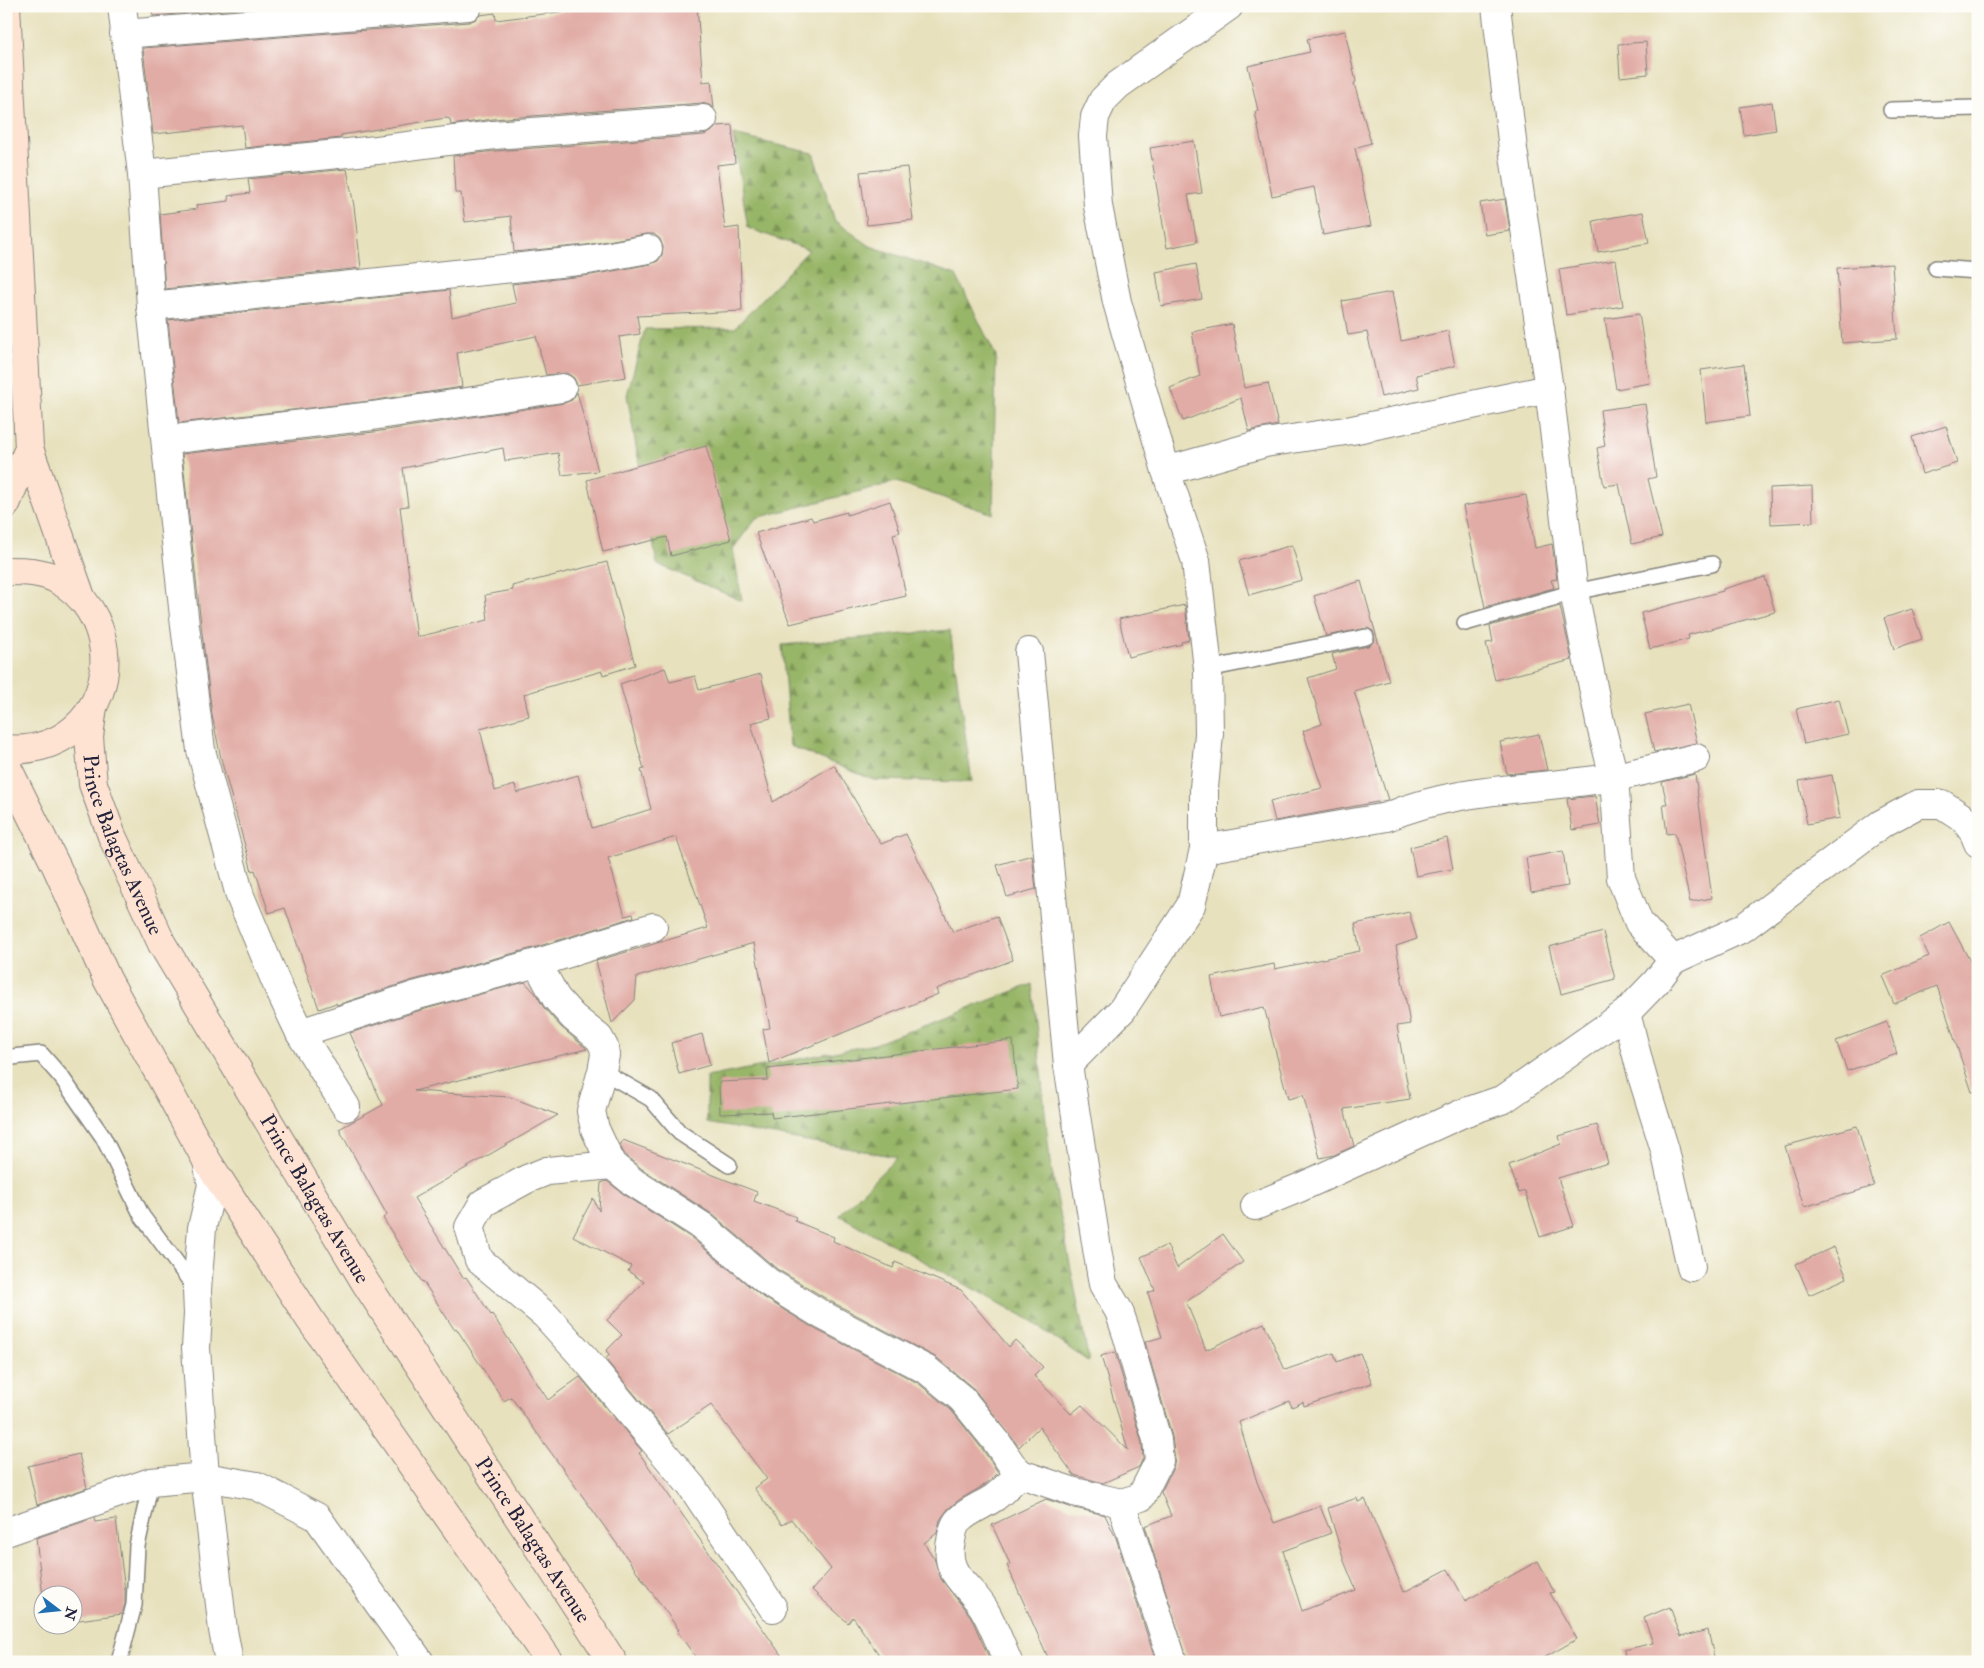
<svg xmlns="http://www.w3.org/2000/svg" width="1984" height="1668" font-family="'IM FELL Double Pica',serif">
	<defs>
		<pattern id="forest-firs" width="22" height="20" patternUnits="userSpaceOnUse" patternTransform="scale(1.25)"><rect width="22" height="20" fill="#98b668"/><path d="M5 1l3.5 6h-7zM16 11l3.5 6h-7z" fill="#7c9457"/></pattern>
	</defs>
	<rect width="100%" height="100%" fill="#fdfcf7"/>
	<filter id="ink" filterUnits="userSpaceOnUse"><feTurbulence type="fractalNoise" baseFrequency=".02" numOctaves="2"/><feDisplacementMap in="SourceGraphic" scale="10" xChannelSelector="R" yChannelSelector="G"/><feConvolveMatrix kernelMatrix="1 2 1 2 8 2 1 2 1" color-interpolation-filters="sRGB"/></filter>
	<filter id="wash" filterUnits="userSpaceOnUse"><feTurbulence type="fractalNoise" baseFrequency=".0096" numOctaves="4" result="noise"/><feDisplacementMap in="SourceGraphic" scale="20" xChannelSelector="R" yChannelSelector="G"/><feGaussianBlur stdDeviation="1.12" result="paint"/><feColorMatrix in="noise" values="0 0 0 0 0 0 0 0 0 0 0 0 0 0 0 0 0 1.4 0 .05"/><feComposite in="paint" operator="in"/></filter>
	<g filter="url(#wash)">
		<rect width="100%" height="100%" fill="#e7e1bd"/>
		<g fill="url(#forest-firs)" stroke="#5d6c52">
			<polygon points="733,135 813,153 835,221 870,246 956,275 996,356 993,514 896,482 756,518 733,549 742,601 657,564 627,395 645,329 735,328 809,250 748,228"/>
			<polygon points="950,630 972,782 874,780 790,746 782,645"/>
			<polygon points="1032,984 1050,1161 1089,1362 1023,1316 839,1215 897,1157 707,1123 707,1077 875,1044"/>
		</g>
		<g id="blocks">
			<g fill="#e1aca5">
				<polygon points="151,6 272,6 153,16"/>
				<polygon points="607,6 697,6 703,82 711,81 714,108 709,105 702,103 493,119 451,125 450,119 446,118 341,135 341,138 245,148 242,125 153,134 143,48 469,22 476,19 480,15 495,13 496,20"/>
				<polygon points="1345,31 1356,82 1354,83 1371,143 1355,148 1371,226 1323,235 1314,187 1272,196 1255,112 1258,111 1248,66 1310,52 1307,39"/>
				<polygon points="1646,42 1648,74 1620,77 1618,44"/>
				<polygon points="1772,102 1776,130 1744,135 1740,107"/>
				<polygon points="732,125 735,163 717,165 725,229 739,227 742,311 637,316 640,334 619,337 626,377 577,385 574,378 567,373 546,375 536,336 457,353 462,387 370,401 179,423 168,320 449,290 452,317 516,303 512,284 591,275 651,264 658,261 662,255 663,247 660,239 654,234 646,234 586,245 514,252 511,216 465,222 461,193 455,193 453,156 496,151 704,135 711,132 717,126"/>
				<polygon points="1194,141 1202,193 1188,195 1197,242 1167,248 1150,148"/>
				<polygon points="907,167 913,220 867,225 860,172"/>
				<polygon points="347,169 354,206 361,268 165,289 160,214 197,209 196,205 229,201 228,196 250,193 248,179"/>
				<polygon points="1505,199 1510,231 1485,235 1480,203"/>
				<polygon points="1643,212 1649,243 1598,252 1593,221"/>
				<polygon points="1616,260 1623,306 1566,315 1559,269"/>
				<polygon points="1196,264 1202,299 1161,306 1156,272"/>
				<polygon points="1892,264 1897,339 1842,343 1837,268"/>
				<polygon points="1392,292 1401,341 1448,331 1455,366 1416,375 1419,388 1381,397 1367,332 1348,335 1342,301"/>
				<polygon points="1639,314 1650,383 1616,389 1605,319"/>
				<polygon points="1232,324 1244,388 1268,383 1278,425 1249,431 1241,398 1183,421 1170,388 1200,376 1192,332"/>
				<polygon points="1744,364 1750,416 1706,422 1701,370"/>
				<polygon points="577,392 598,471 562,475 558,453 505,461 503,448 403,468 408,506 400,507 417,637 488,620 485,595 513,590 512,586 607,562 635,665 603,675 602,671 524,694 529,716 480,729 495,791 515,785 517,793 578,775 592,828 651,809 641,770 644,769 620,684 665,668 670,682 695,676 699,690 761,674 771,718 751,723 773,802 834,765 881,844 906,834 953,932 997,916 1013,960 936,989 938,994 769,1063 763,1029 770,1028 754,943 637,977 635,1000 612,1023 596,961 708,928 676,837 608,858 625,916 633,914 634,917 533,948 410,981 337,1005 336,1003 319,1009 285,908 269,913 255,870 252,871 222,763 212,715 201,624 182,454 374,432 564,403 572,400"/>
				<polygon points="1645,404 1656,477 1648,479 1662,537 1632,544 1619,484 1604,486 1597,448 1605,446 1600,410"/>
				<polygon points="1946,426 1957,463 1922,474 1912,437"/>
				<polygon points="706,446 731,540 671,556 667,537 603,552 587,480"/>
				<polygon points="1812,486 1813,522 1771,524 1770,488"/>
				<polygon points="1526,495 1535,548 1552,544 1557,579 1551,580 1554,588 1485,607 1463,506"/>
				<polygon points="890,501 900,532 893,534 906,596 790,624 756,533 811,517 813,521 847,512 847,515"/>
				<polygon points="1292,545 1302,580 1249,595 1239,561"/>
				<polygon points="1765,577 1775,612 1688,635 1689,639 1650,649 1641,613 1723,591 1723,589"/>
				<polygon points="1361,581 1389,681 1354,691 1388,800 1275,821 1270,801 1322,788 1303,731 1322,724 1308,678 1336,669 1332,654 1368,646 1375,640 1373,631 1368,628 1326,636 1314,596"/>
				<polygon points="1185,605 1189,640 1181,642 1182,644 1128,657 1119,619"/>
				<polygon points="1560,606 1572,660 1495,680 1486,643 1493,642 1490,626"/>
				<polygon points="1912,609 1922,639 1894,649 1884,618"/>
				<polygon points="1839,699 1848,734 1804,744 1796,709"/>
				<polygon points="1688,704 1697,743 1654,752 1645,714"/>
				<polygon points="1539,734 1547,770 1507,774 1500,742"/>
				<polygon points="1695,774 1712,898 1690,902 1675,833 1667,834 1663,804 1667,804 1662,782"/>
				<polygon points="1832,775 1840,818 1807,824 1799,781"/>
				<polygon points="1595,796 1600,825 1572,830 1567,799"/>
				<polygon points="1447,838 1453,869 1416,876 1410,847"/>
				<polygon points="1563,851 1568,886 1531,892 1526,858"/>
				<polygon points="1032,855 1036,889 1007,897 997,865"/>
				<polygon points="1409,912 1417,939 1396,946 1410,1024 1397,1026 1410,1099 1344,1109 1354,1146 1334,1155 1320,1158 1303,1095 1288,1099 1264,1007 1219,1017 1211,977 1274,964 1275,969 1360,951 1355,924"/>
				<polygon points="1949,922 1978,976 1978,1091 1972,1092 1937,986 1894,1004 1882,976 1929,956 1920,938"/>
				<polygon points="1603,932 1615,979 1561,994 1549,947"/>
				<polygon points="525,982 536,994 544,1008 561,1027 587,1049 414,1091 510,1097 558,1115 414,1198 463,1278 466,1277 491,1315 492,1314 548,1400 580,1377 642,1451 639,1453 786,1662 699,1662 677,1631 679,1630 511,1397 504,1401 456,1328 454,1329 423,1281 422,1282 383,1218 387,1215 339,1129 383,1105 350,1033 418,1011"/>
				<polygon points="1887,1022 1897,1054 1847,1071 1836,1041"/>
				<polygon points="702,1034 710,1065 679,1074 671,1043"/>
				<polygon points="1013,1040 1018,1089 772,1118 771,1112 720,1114 719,1082 768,1080 767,1069"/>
				<polygon points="1597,1125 1608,1163 1558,1178 1574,1226 1540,1237 1525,1191 1519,1193 1509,1165 1561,1144 1559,1136"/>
				<polygon points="1857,1126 1874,1186 1804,1207 1785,1146"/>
				<polygon points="623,1140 757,1192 754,1201 796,1217 795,1221 834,1237 833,1241 893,1268 895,1262 961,1290 1009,1347 1015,1340 1043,1367 1034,1376 1071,1414 1082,1405 1128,1450 1101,1356 1115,1352 1142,1443 1143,1458 1139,1467 1103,1483 1074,1475 1039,1427 1019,1447 974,1389 937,1358 830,1301 777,1269 712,1214 642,1169 625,1155 620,1146"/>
				<polygon points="607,1181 625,1195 693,1239 760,1295 815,1329 918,1383 951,1410 983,1450 998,1472 986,1484 959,1500 948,1509 940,1520 937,1533 924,1543 934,1558 941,1579 971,1617 991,1662 884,1662 853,1617 848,1623 812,1590 831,1569 791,1519 782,1525 754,1488 767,1479 711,1405 668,1434 605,1359 610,1355 606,1351 622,1335 607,1320 644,1282 628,1271 631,1266 573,1236 593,1198 599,1211 601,1183"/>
				<polygon points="1223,1234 1243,1262 1186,1302 1206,1350 1264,1323 1285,1370 1334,1353 1337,1362 1360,1353 1372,1383 1304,1406 1303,1402 1292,1407 1289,1401 1239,1422 1257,1482 1274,1523 1320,1506 1331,1533 1283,1551 1302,1611 1356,1590 1344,1561 1328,1508 1357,1498 1358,1502 1365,1499 1404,1592 1448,1569 1465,1601 1538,1561 1554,1592 1550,1593 1577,1639 1537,1662 1188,1662 1145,1526 1171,1516 1161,1492 1173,1468 1175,1460 1172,1436 1145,1342 1162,1337 1148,1293 1155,1290 1141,1257 1167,1245 1177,1268"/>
				<polygon points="1834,1247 1847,1278 1809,1295 1796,1264"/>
				<polygon points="79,1454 87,1488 37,1505 28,1466"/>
				<polygon points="1046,1499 1070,1507 1105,1515 1116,1538 1156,1662 1050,1662 1007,1565 1010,1564 992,1525"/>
				<polygon points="94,1518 95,1522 116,1519 125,1591 125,1604 122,1614 72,1621 72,1596 43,1596 36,1538"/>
				<polygon points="1670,1607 1681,1637 1708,1630 1715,1662 1626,1662 1624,1650 1653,1643 1644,1618"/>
			</g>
		</g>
	</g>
	<g filter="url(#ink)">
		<use href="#blocks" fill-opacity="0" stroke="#84827c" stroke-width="1"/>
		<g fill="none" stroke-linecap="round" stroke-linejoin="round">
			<defs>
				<g id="lane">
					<polyline points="1891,110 1978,108"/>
					<polyline points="1936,268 1978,271"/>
					<polyline points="1465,623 1574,592 1712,564"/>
					<polyline points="1208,669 1366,637"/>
					<polyline points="6,1060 12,1057 41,1054 62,1078 103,1137 142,1216 196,1289"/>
					<polyline points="602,1071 651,1099 680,1133 729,1165"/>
					<polyline points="119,1662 134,1605 137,1546 151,1482"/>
				</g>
				<g id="street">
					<polyline points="122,6 142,174 151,306 185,626 201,750 240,896 278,987 300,1033 346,1107"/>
					<polyline points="124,34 468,6"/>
					<polyline points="142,174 377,150 494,135 703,119"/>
					<polyline points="151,306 588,260 648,249"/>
					<polyline points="166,440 372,416 562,388"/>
					<polyline points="1166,471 1265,443 1352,430 1549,389"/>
					<polyline points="1029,652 1068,1065 1098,1255 1103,1284 1119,1311 1127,1335 1157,1440 1159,1461 1141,1497 1121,1503"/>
					<path d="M1204 849 1387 817C1459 786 1539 790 1615 777 1642 772 1669 764 1696 758"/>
					<polyline points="653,927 537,963 556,998 573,1017 599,1038 604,1047 605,1055 602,1071 591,1111 595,1129 612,1165 633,1182 702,1226 768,1282 822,1315 927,1370 962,1399 996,1441 1012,1465 1021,1474 1074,1492 1121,1503 1173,1662"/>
					<polyline points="1673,960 1743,928 1881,824 1918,804 1942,804 1963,818 1974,833 1978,843"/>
					<polyline points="1626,1013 1643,1079 1665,1150 1691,1267"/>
					<polyline points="300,1033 414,996 537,963"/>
					<polyline points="1068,1065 1122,1010 1191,905 1204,849 1204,788 1209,734 1208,669 1196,561 1166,471 1117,302 1098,206 1093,136 1095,117 1103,100 1118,85 1229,6"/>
					<polyline points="207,1161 212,1185 202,1228 197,1290 198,1314 196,1348 205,1477 223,1630 229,1662"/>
					<polyline points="612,1165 547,1171 527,1179 483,1203 469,1227 479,1260 545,1315 586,1360 692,1487 773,1608"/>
					<polyline points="1255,1206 1299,1188 1463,1113 1504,1099 1626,1013 1656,982 1673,960 1639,923 1621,878 1614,777 1600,722 1574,592 1549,389 1513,149 1496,6"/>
					<polyline points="6,1532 151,1482 205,1477 257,1486 317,1517 420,1662"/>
					<path d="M1008 1662C1000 1644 994 1626 984 1609 969 1584 943 1575 951 1541 952 1534 954 1524 959 1520 969 1510 984 1505 995 1497 1004 1490 1012 1481 1021 1474"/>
				</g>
				<g id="secondary">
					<polyline points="6,6 29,448 81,597"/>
					<polyline points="6,504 29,448"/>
					<path d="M6 571C24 571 42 571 58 580 112 609 121 690 74 729 55 745 30 751 6 749"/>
					<path id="s1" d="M93 706 89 737 93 784 112 836 162 944 365 1282 613 1662"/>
					<polyline points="6,765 57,868 107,979 207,1161 311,1321 550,1662"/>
				</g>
			</defs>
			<use href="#lane" stroke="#84827c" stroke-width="18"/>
			<use href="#street" stroke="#84827c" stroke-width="30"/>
			<use href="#secondary" stroke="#84827c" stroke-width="30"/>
			<use href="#lane" stroke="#fff" stroke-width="15"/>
			<use href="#street" stroke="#fff" stroke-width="28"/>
			<use href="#secondary" stroke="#fee3d2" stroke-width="28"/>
		</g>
	</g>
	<g text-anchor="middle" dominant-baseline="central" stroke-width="4" stroke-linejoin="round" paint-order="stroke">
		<g font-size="21" fill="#22223b" stroke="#fdfcf7">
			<text stroke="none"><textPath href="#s1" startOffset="145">Prince Balagtas Avenue</textPath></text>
			<text stroke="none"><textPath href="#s1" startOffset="550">Prince Balagtas Avenue</textPath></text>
			<text stroke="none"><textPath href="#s1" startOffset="955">Prince Balagtas Avenue</textPath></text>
		</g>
	</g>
	<rect width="1984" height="1668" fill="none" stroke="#fdfcf7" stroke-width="25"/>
	<g transform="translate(58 1610) rotate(106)"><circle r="24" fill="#fdfcf7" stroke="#a5a5ac"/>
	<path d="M0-4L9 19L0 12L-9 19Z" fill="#1f6fb2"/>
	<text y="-8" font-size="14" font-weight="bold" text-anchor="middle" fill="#22223b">N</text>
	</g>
</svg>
